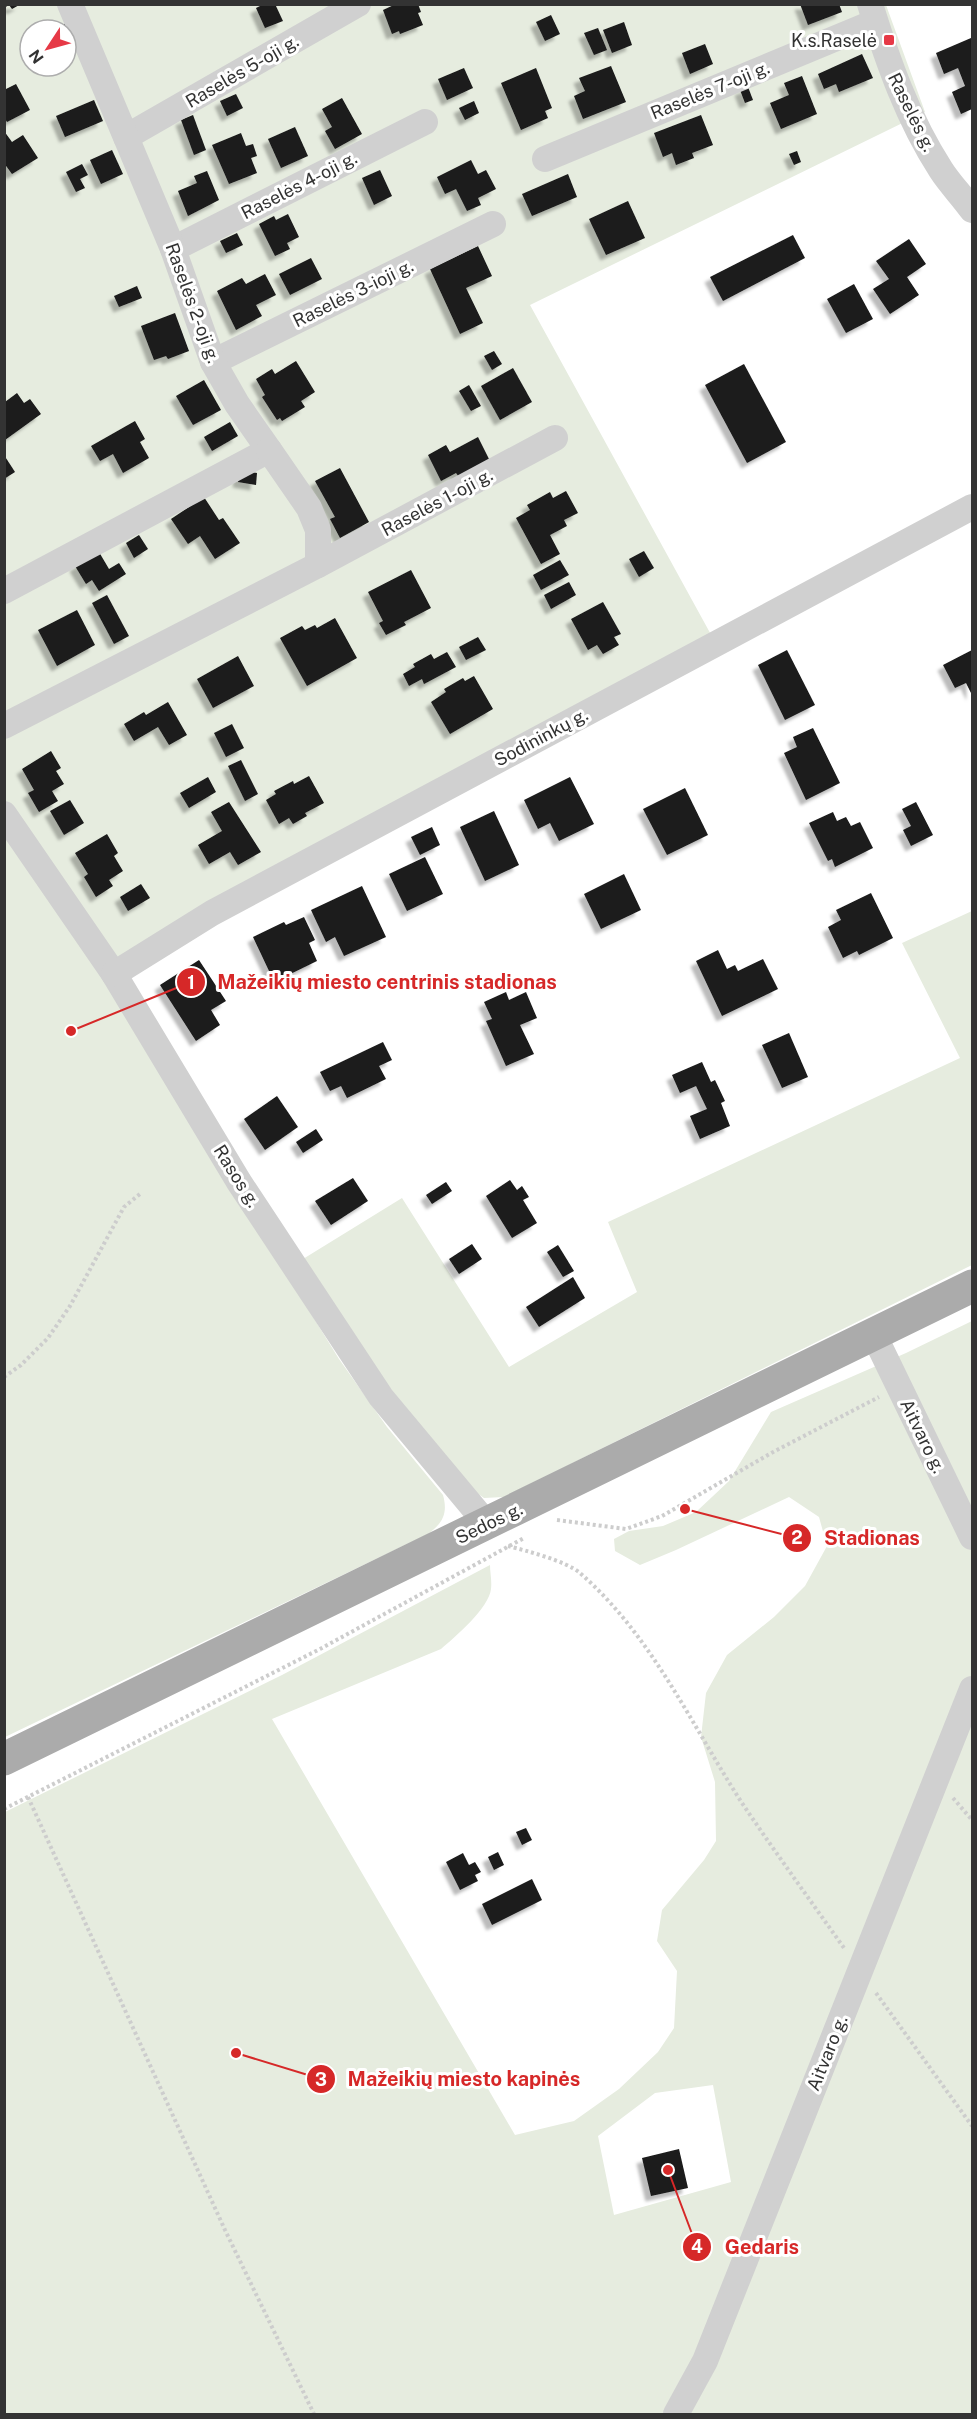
<svg xmlns="http://www.w3.org/2000/svg" width="977" height="2419" font-family="'Public Sans',sans-serif">
	<defs>
		<filter id="shadow"><feDropShadow dx="-5.5" dy="5.5" stdDeviation="1.5" flood-color="#0004"/></filter>
	</defs>
	<rect width="100%" height="100%" fill="#fff"/>
	<g fill="#e6ecdf" fill-rule="evenodd">
		<path d="M5 5H886L925 112 530 305 720 651 106 982 339 1359 387 1427 443 1495C448 1513 443 1523 428 1534L5 1737ZM30 30H66V66H30Z"/>
		<polygon points="972,911 972,1265 504,1497 484,1498 467,1486 394,1400 303,1259 402,1198 509,1367 637,1292 608,1222 960,1058 902,943"/>
		<path d="M972 1321V2414H5V1812L282 1675 490 1565C490 1572 492 1581 491 1589 489 1608 455 1637 441 1649L272 1719 515 2135 574 2121 619 2089 658 2052 674 2028 677 1971 657 1941 662 1910 704 1860 716 1841 715 1782 701 1737 706 1693 727 1655 774 1617 805 1586 827 1546 819 1517 789 1497 676 1550 640 1565 615 1551 614 1539 629 1531 663 1526 696 1512 729 1481 771 1412 906 1353ZM713 2085 731 2182 614 2215 598 2136 655 2093Z"/>
	</g>
	<g fill="#1a1a1a" filter="url(#shadow)">
		<polygon points="4,4 21,4 12,9 9,5 4,8"/>
		<polygon points="264,4 275,4 283,21 265,28 256,8"/>
		<polygon points="396,4 418,4 421,12 418,13 423,25 400,34 399,31 392,34 383,10"/>
		<polygon points="800,4 839,4 842,12 808,25"/>
		<polygon points="551,15 560,34 545,41 536,22"/>
		<polygon points="624,22 632,45 612,53 603,30"/>
		<polygon points="67,23 75,42 66,46 66,30 54,30 54,28"/>
		<polygon points="598,28 607,50 594,55 584,33"/>
		<polygon points="971,38 972,109 961,114 952,92 965,86 958,68 944,74 936,53"/>
		<polygon points="705,44 713,64 690,74 682,53"/>
		<polygon points="862,54 873,78 839,92 836,84 824,89 818,74"/>
		<polygon points="611,66 626,102 583,119 574,96 585,91 579,78"/>
		<polygon points="464,68 473,88 447,100 438,79"/>
		<polygon points="536,68 552,108 545,111 548,118 521,130 501,83"/>
		<polygon points="802,76 817,114 781,129 770,103 789,95 784,83"/>
		<polygon points="16,84 30,110 7,122 4,117 4,90"/>
		<polygon points="748,87 753,100 745,103 740,90"/>
		<polygon points="236,94 243,108 227,116 220,101"/>
		<polygon points="342,98 362,134 335,149 325,131 332,127 322,109"/>
		<polygon points="94,100 103,121 65,137 56,116"/>
		<polygon points="474,101 479,113 465,120 459,108"/>
		<polygon points="193,115 206,150 194,155 181,120"/>
		<polygon points="701,115 713,145 692,153 694,158 676,165 672,153 663,157 654,133"/>
		<polygon points="295,127 308,156 281,168 268,139"/>
		<polygon points="4,131 12,142 23,135 38,158 12,174 4,163"/>
		<polygon points="241,133 246,146 253,144 257,156 251,158 257,173 229,184 212,145"/>
		<polygon points="112,150 123,174 101,184 90,160"/>
		<polygon points="797,151 801,162 794,165 789,154"/>
		<polygon points="471,160 478,174 486,170 496,189 478,198 481,205 467,211 456,189 445,194 437,177"/>
		<polygon points="82,164 88,175 80,179 85,188 76,192 66,172"/>
		<polygon points="380,170 392,196 374,205 362,178"/>
		<polygon points="207,171 219,200 188,216 178,191 197,183 194,176"/>
		<polygon points="568,174 577,197 532,216 522,194"/>
		<polygon points="628,201 645,238 606,255 589,219"/>
		<polygon points="288,214 299,237 287,243 290,249 275,256 259,224 274,216 276,220"/>
		<polygon points="237,233 243,245 226,253 220,241"/>
		<polygon points="793,235 805,258 723,301 710,277"/>
		<polygon points="909,239 926,264 907,277 919,295 890,314 873,289 889,279 876,261"/>
		<polygon points="478,246 492,276 466,288 483,323 460,334 430,269"/>
		<polygon points="311,258 322,279 290,295 279,274"/>
		<polygon points="265,274 276,295 256,305 262,316 236,330 217,291 242,278 246,284"/>
		<polygon points="854,284 873,319 846,333 827,299"/>
		<polygon points="137,286 142,298 119,307 114,296"/>
		<polygon points="175,313 189,351 168,359 166,356 154,360 141,326"/>
		<polygon points="494,351 502,364 492,370 484,356"/>
		<polygon points="296,361 315,392 301,401 305,407 282,421 280,418 277,420 262,397 265,395 256,379 272,369 275,374"/>
		<polygon points="744,364 786,442 747,463 705,385"/>
		<polygon points="513,368 532,402 500,420 481,386"/>
		<polygon points="204,380 221,410 193,425 176,396"/>
		<polygon points="469,385 481,406 471,411 459,391"/>
		<polygon points="17,393 24,403 30,399 41,414 5,440 5,402"/>
		<polygon points="135,421 145,439 140,442 149,458 123,473 113,454 100,461 91,446"/>
		<polygon points="230,422 238,436 212,451 204,437"/>
		<polygon points="478,437 492,465 459,477 456,473 441,481 428,455 446,445 450,452"/>
		<polygon points="4,455 15,472 4,479"/>
		<polygon points="340,468 369,522 340,538 330,519 335,517 315,481"/>
		<polygon points="240,470 257,473 256,485 238,482"/>
		<polygon points="566,491 578,513 564,520 567,526 550,535 560,554 541,564 516,518 530,510 527,505 550,492 553,498"/>
		<polygon points="204,497 219,520 223,518 240,543 215,559 200,536 188,544 171,519"/>
		<polygon points="139,535 148,549 134,558 126,543"/>
		<polygon points="644,551 654,568 639,577 629,559"/>
		<polygon points="99,552 109,569 119,563 126,574 99,591 92,580 86,584 75,566"/>
		<polygon points="560,560 569,575 541,590 533,575"/>
		<polygon points="411,570 431,608 404,622 406,625 386,635 379,623 383,621 368,592"/>
		<polygon points="569,582 576,595 551,609 544,595"/>
		<polygon points="107,595 129,636 114,644 92,603"/>
		<polygon points="603,602 621,634 614,637 619,645 603,654 597,645 588,650 571,619"/>
		<polygon points="77,610 95,645 57,666 38,630"/>
		<polygon points="335,618 357,658 307,686 280,638 302,626 305,630 315,625 317,628"/>
		<polygon points="478,637 486,650 466,660 459,647"/>
		<polygon points="787,650 815,705 785,720 758,665"/>
		<polygon points="972,650 972,695 966,683 955,688 943,665"/>
		<polygon points="447,652 456,667 424,684 422,679 409,686 403,674 415,667 413,664 431,654 434,659"/>
		<polygon points="238,656 254,686 213,708 197,679"/>
		<polygon points="474,676 493,709 450,734 431,702 446,692 444,689 463,678 465,681"/>
		<polygon points="168,702 187,735 169,745 158,727 134,741 124,724 144,712 146,715"/>
		<polygon points="232,724 244,748 226,757 214,733"/>
		<polygon points="813,728 840,783 806,800 784,753 797,747 793,737"/>
		<polygon points="51,751 61,768 56,771 64,784 52,791 58,801 39,812 28,793 34,790 22,769"/>
		<polygon points="241,760 258,794 245,801 228,766"/>
		<polygon points="309,776 324,803 305,813 307,816 293,824 289,818 279,824 266,800 276,794 274,791 293,781 294,784"/>
		<polygon points="208,777 216,792 189,808 180,793"/>
		<polygon points="570,777 594,824 559,841 550,823 538,829 524,800"/>
		<polygon points="685,788 708,835 667,855 643,809"/>
		<polygon points="70,800 84,823 64,835 50,811"/>
		<polygon points="229,802 261,852 238,865 230,852 209,864 198,845 222,831 211,812"/>
		<polygon points="916,802 933,835 911,846 903,830 911,826 902,809"/>
		<polygon points="494,811 519,865 485,881 460,827"/>
		<polygon points="833,812 837,821 846,817 851,826 860,822 873,848 835,867 832,859 828,861 809,823"/>
		<polygon points="432,827 440,845 420,855 411,837"/>
		<polygon points="107,834 118,853 114,856 123,871 109,880 113,886 96,897 84,877 88,874 75,853"/>
		<polygon points="425,857 443,894 407,911 389,874"/>
		<polygon points="624,874 641,910 601,929 584,894"/>
		<polygon points="141,884 150,898 128,911 120,897"/>
		<polygon points="362,886 386,937 344,956 335,937 326,942 311,910"/>
		<polygon points="871,893 893,938 859,955 857,951 843,958 828,927 841,920 836,910"/>
		<polygon points="304,917 315,940 309,943 317,961 278,980 274,971 270,973 253,937 284,922 286,925"/>
		<polygon points="718,950 727,969 735,965 738,971 763,959 778,989 722,1016 696,961"/>
		<polygon points="199,960 226,1001 211,1010 220,1025 196,1041 160,985"/>
		<polygon points="506,992 509,1000 526,992 537,1018 520,1025 534,1054 506,1066 486,1021 492,1019 484,1002"/>
		<polygon points="789,1033 808,1077 782,1088 762,1045"/>
		<polygon points="383,1042 392,1060 379,1066 386,1079 347,1098 341,1086 330,1091 320,1072"/>
		<polygon points="702,1062 711,1082 715,1080 725,1101 721,1103 730,1126 700,1139 690,1116 707,1109 696,1086 680,1093 672,1075"/>
		<polygon points="277,1096 298,1127 265,1150 244,1119"/>
		<polygon points="316,1129 323,1140 303,1153 296,1142"/>
		<polygon points="353,1178 368,1201 331,1225 315,1201"/>
		<polygon points="510,1180 517,1190 522,1186 529,1197 523,1200 537,1223 512,1238 486,1196"/>
		<polygon points="446,1182 452,1191 432,1204 426,1195"/>
		<polygon points="472,1244 482,1259 459,1274 449,1259"/>
		<polygon points="558,1245 574,1271 563,1277 547,1252"/>
		<polygon points="573,1277 585,1298 539,1327 526,1307"/>
		<polygon points="526,1828 532,1840 522,1845 516,1832"/>
		<polygon points="498,1852 504,1865 494,1870 488,1857"/>
		<polygon points="463,1853 469,1865 475,1862 481,1872 475,1875 478,1881 460,1890 446,1862"/>
		<polygon points="532,1879 542,1900 492,1925 482,1904"/>
		<polygon points="679,2149 688,2188 651,2196 642,2158"/>
	</g>
	<g fill="none" stroke-linecap="round" stroke-linejoin="round">
		<g stroke="#cdcdcd" stroke-width="4" stroke-dasharray="3 3" stroke-linecap="butt">
			<polyline points="4,1377 21,1365 48,1338 70,1306 124,1207 140,1194"/>
			<polyline points="557,1520 626,1529 662,1516 775,1451 879,1397"/>
			<path d="M508 1546C527 1551 566 1561 580 1573 652 1636 691 1724 742 1803 775 1852 810 1900 844 1948"/>
			<polyline points="28,1797 225,2230 314,2414"/>
			<polyline points="953,1798 972,1820"/>
			<polyline points="4,1809 320,1649 524,1538"/>
			<polyline points="876,1993 972,2126"/>
		</g>
		<g stroke="#d0d0d0" stroke-width="26">
			<path d="M870 4C888 62 908 119 941 170 950 184 962 196 972 210"/>
			<polyline points="126,137 358,4"/>
			<polyline points="545,159 875,22"/>
			<polyline points="173,249 425,122"/>
			<polyline points="213,362 493,224"/>
			<polyline points="318,565 555,438"/>
			<polyline points="4,591 269,450 237,404 213,362 173,249 70,4"/>
			<polyline points="4,726 318,565 318,530 309,508 269,450"/>
			<polyline points="4,814 114,974 239,1182 381,1397 487,1524"/>
			<polyline points="114,974 212,913 972,507"/>
			<polyline points="874,1335 972,1537"/>
			<polyline points="676,2414 705,2361 972,1689"/>
		</g>
		<polyline stroke="#ababab" stroke-width="33" points="4,1759 972,1286"/>
	</g>
	<rect fill="#e63946" stroke="#fff" stroke-width="2" x="883" y="34" width="12" height="12" rx="3"/>
	<g text-anchor="middle" dominant-baseline="central" stroke-width="6" stroke-linejoin="round" paint-order="stroke">
		<g font-size="18" fill="#333" stroke="#fff" text-anchor="end">
			<text x="877" y="40">K.s.Raselė</text>
		</g>
		<g font-size="18" fill="#333" stroke="#fff">
			<text transform="translate(242 71) rotate(-30)">Raselės 5-oji g.</text>
			<text transform="translate(710 90) rotate(-22)">Raselės 7-oji g.</text>
			<text transform="translate(912 112) rotate(64)">Raselės g.</text>
			<text transform="translate(299 185) rotate(-27)">Raselės 4-oji g.</text>
			<text transform="translate(353 293) rotate(-26)">Raselės 3-ioji g.</text>
			<text transform="translate(193 303) rotate(70)">Raselės 2-oji g.</text>
			<text transform="translate(437 502) rotate(-28)">Raselės 1-oji g.</text>
			<text transform="translate(541 737) rotate(-28)">Sodininkų g.</text>
			<text transform="translate(237 1176) rotate(58)">Rasos g.</text>
			<text transform="translate(923 1436) rotate(64)">Aitvaro g.</text>
			<text transform="translate(489 1523) rotate(-26)">Sedos g.</text>
			<text transform="translate(827 2053) rotate(-68)">Aitvaro g.</text>
		</g>
	</g>
	<path fill="none" stroke="#d62828" stroke-width="2" d="M71 1031L191 982M685 1509L797 1538M236 2053L321 2079M668 2170L697 2247"/>
	<g fill="#d62828" stroke="#fff" stroke-width="2">
		<circle cx="71" cy="1031" r="6"/>
		<circle cx="685" cy="1509" r="6"/>
		<circle cx="236" cy="2053" r="6"/>
		<circle cx="668" cy="2170" r="6"/>
		<circle cx="191" cy="982" r="15"/>
		<circle cx="797" cy="1538" r="15"/>
		<circle cx="321" cy="2079" r="15"/>
		<circle cx="697" cy="2247" r="15"/>
	</g>
	<g font-size="18" text-anchor="middle" font-weight="bold" fill="#fff">
		<text x="191" y="989">1</text>
		<text x="797" y="1544">2</text>
		<text x="321" y="2086">3</text>
		<text x="697" y="2253">4</text>
	</g>
	<g font-size="20" text-anchor="middle" font-weight="bold" fill="#d62828" stroke="#fff" stroke-width="6" stroke-linejoin="round" paint-order="stroke">
		<text x="387" y="989">Mažeikių miesto centrinis stadionas</text>
		<text x="872" y="1545">Stadionas</text>
		<text x="464" y="2086">Mažeikių miesto kapinės</text>
		<text x="762" y="2254">Gedaris</text>
	</g>
	<rect width="977" height="2419" fill="none" stroke="#333333" stroke-width="12"/>
	<g transform="translate(48 48) rotate(234)"><circle r="28" fill="#ffffff" stroke="#adadad" stroke-width="1.5"/>
	<path d="M0-4.5L10 22L0 15L-10 22Z" fill="#e63946"/>
	<text y="-9" font-size="16" font-weight="bold" text-anchor="middle" fill="#333333">N</text>
	</g>
</svg>
